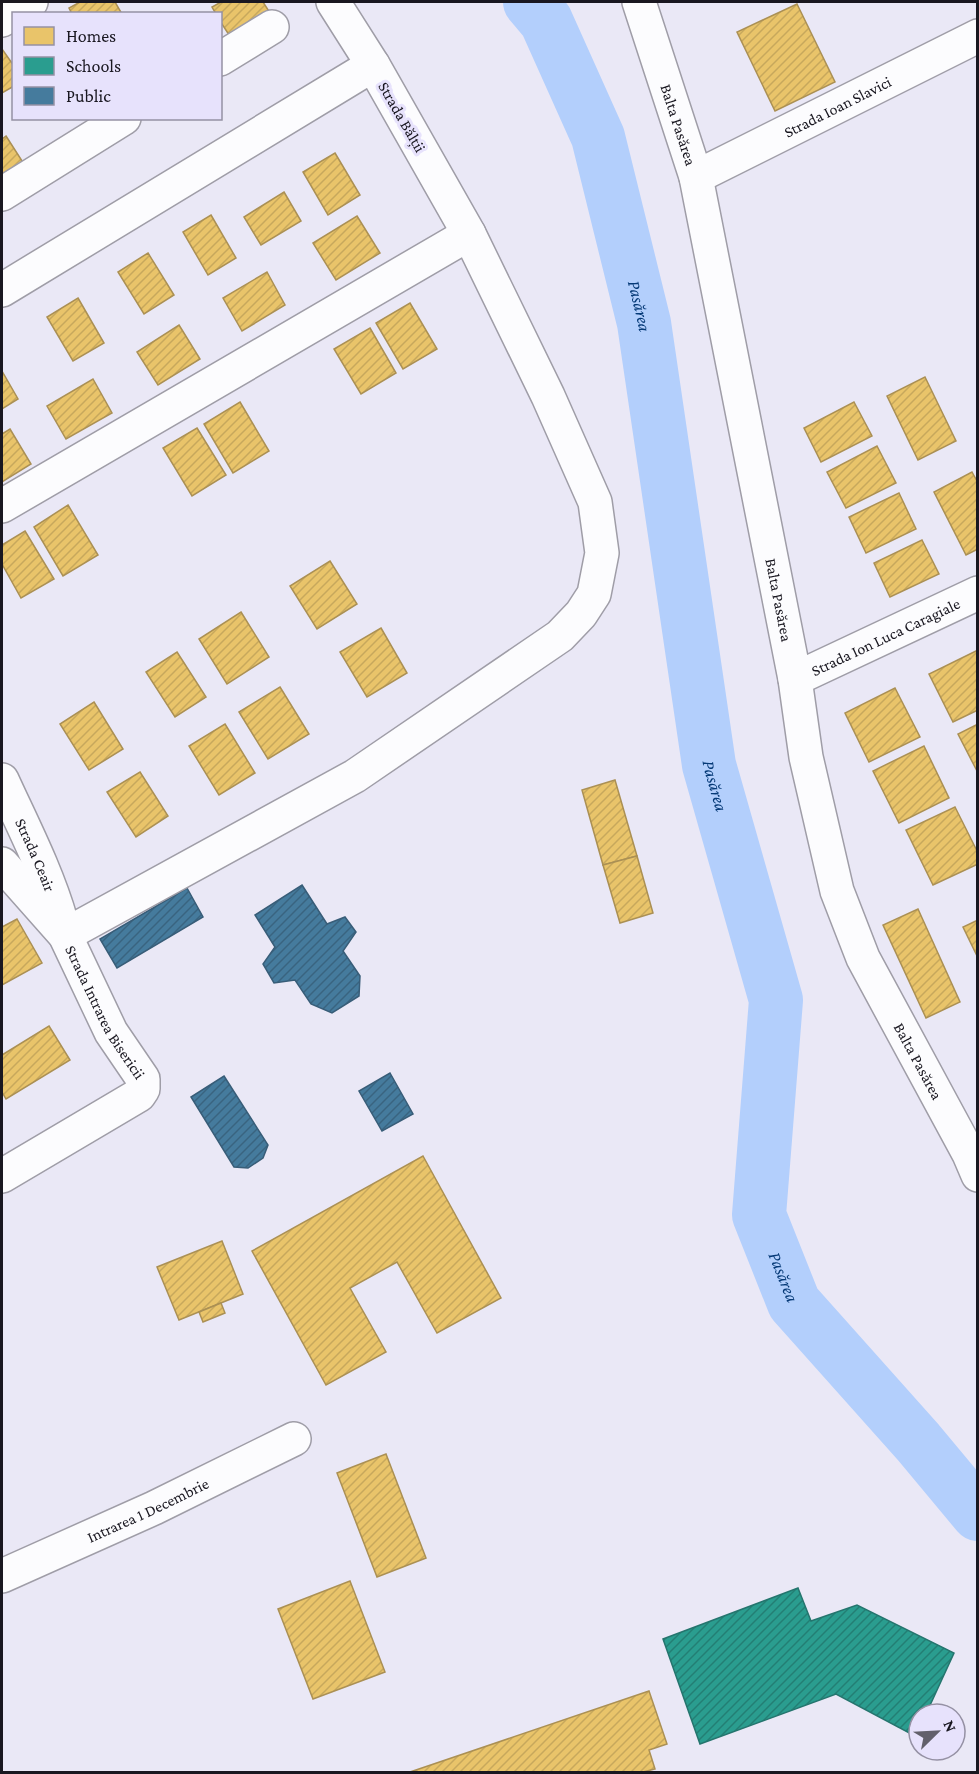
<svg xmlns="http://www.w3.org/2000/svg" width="979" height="1774" font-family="'Crimson Pro',serif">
	<defs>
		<pattern id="homes-hatch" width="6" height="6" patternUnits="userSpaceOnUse" patternTransform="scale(1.5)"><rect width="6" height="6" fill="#e9c46a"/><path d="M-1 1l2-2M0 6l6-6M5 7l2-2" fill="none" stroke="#c7a85c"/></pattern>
		<pattern id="schools-hatch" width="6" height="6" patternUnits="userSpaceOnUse" patternTransform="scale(1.5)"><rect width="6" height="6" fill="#2a9d8f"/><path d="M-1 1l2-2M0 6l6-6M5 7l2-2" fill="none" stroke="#237f74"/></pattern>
		<pattern id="public-hatch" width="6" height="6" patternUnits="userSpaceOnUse" patternTransform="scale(1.5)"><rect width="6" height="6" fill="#457b9d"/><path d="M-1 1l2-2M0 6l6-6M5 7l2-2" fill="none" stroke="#396480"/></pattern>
	</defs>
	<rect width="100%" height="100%" fill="#eae8f6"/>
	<g fill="url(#homes-hatch)" stroke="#ab9054" stroke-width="1.5">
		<polygon points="80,2 115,2 122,14 72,14 69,8"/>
		<polygon points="221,2 263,2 272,16 233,41 220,21 220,14 216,14 212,7"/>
		<polygon points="797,4 835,82 775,111 737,32"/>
		<polygon points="2,49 14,66 14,86 2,93"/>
		<polygon points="6,136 24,164 2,178 2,139"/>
		<polygon points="335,153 360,195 328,215 303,172"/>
		<polygon points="284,192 301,221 261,245 244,217"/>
		<polygon points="211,215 236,258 208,275 183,232"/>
		<polygon points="357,216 380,253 336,280 313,243"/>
		<polygon points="148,253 174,295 144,314 118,272"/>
		<polygon points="267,272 285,305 242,331 223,298"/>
		<polygon points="78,298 104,343 73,361 47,317"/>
		<polygon points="410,303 437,349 403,369 376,323"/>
		<polygon points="179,325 200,359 158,385 137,352"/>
		<polygon points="370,328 396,373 361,394 334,349"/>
		<polygon points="2,371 18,399 2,409"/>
		<polygon points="925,377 956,441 918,460 887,396"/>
		<polygon points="93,379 112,413 66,439 47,406"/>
		<polygon points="240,402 269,451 233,473 204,424"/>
		<polygon points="854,402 872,436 821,462 804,428"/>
		<polygon points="197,428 226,475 192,496 163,448"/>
		<polygon points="10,429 31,464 2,482 2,434"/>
		<polygon points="877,446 896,483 846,508 827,472"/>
		<polygon points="972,472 978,483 978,549 966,555 934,492"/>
		<polygon points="899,493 916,529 866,553 849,517"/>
		<polygon points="68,505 98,555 63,576 34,527"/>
		<polygon points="25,531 54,579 21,598 2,564 2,545"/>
		<polygon points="922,540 939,574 890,597 874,563"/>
		<polygon points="330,561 357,604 317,629 290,586"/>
		<polygon points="241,612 269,657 227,684 199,639"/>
		<polygon points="381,628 407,673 367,697 340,652"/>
		<polygon points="978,650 978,710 953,722 929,674"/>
		<polygon points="177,652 206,697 175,717 146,672"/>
		<polygon points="280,687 309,734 268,759 239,712"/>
		<polygon points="895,688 920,737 869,762 845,713"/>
		<polygon points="94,702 123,749 89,770 60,724"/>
		<polygon points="225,724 255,773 219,795 189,746"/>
		<polygon points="978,724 978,773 958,734"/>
		<polygon points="924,746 949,798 899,823 873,771"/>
		<polygon points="140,772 168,816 136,837 107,792"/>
		<polygon points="615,780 637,856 603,865 582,790"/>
		<polygon points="955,807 978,853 978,864 933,885 906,830"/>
		<polygon points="637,856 653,913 620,923 603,865"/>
		<polygon points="918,909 960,1002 926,1018 883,925"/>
		<polygon points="17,919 42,963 2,985 2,927"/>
		<polygon points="978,920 978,958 963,927"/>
		<polygon points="49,1026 70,1060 6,1099 2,1092 2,1055"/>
		<polygon points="423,1156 501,1298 437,1333 397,1262 350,1288 386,1352 326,1385 252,1251"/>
		<polygon points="222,1241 243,1294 179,1320 157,1267"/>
		<polygon points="221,1303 225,1313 203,1322 199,1312"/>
		<polygon points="386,1454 426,1558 377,1577 337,1473"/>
		<polygon points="350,1581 385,1672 313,1699 278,1609"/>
		<polygon points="649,1691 667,1744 649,1750 655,1769 643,1772 410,1772"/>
	</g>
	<polygon fill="url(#schools-hatch)" stroke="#25756e" stroke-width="1.5" points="798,1588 811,1621 857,1605 954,1653 926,1714 919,1714 919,1728 915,1736 836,1694 700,1744 663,1639"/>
	<g fill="url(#public-hatch)" stroke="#385d78" stroke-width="1.5">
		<polygon points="302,885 327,924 345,917 356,932 343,951 360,976 359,996 332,1013 311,1004 295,980 274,983 263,964 275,947 255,915"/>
		<polygon points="187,888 203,917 117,968 100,939"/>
		<polygon points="390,1073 413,1114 382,1131 359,1091"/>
		<polygon points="224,1076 268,1145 263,1158 248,1168 234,1167 191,1097"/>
	</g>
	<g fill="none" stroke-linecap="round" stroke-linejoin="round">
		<path stroke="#b3cffc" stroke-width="54" id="s1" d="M530 2 546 21 598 137 644 323 709 765 776 1000 759 1215 794 1303 918 1442 978 1514"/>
		<defs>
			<g id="minor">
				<path id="s2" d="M639 2 696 177 795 679 806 757 837 891 863 958 969 1154 978 1175"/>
				<polyline points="2,20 31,2"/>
				<polyline points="220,59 272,27"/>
				<path id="s3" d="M696 177 978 36"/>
				<polyline points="2,194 124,118"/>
				<polyline points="2,290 373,65"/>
				<polyline points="2,506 469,234"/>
				<path id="s4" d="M795 679 978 593"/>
				<path id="s5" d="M2 780C23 826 47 872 61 921"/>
				<path id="s6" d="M2 864 65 935 111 1032 143 1079V1089L139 1095 2 1176"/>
				<polyline points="65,935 355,776 560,636 581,614 594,594 602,553 595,502 548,396 469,234 373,65 333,2"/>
				<path id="s7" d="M2 1576 154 1508 294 1439"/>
			</g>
		</defs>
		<use href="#minor" stroke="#9f9da7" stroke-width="36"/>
		<use href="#minor" stroke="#fcfcfe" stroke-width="33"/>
	</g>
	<g text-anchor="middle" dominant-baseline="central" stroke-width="6" stroke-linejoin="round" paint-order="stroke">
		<g font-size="16" fill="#191720" stroke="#e7e2fc">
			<text stroke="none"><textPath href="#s3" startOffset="158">Strada Ioan Slavici</textPath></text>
			<text transform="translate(402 117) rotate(60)">Strada Bălții</text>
			<text stroke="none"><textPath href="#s2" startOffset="129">Balta Pasărea</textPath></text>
			<text stroke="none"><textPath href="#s2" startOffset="615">Balta Pasărea</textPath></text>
			<text stroke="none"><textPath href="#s4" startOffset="100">Strada Ion Luca Caragiale</textPath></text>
			<text stroke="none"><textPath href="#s5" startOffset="82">Strada Ceair</textPath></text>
			<text stroke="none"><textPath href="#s6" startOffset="182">Strada Intrarea Bisericii</textPath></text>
			<text stroke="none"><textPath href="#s2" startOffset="1101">Balta Pasărea</textPath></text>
			<text stroke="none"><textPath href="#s7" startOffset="160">Intrarea 1 Decembrie</textPath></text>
		</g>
		<g font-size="18" font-style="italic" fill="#063a77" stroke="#e7e2fc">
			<text stroke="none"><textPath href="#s1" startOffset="326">Pasărea</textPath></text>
			<text stroke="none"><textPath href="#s1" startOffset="812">Pasărea</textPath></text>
			<text stroke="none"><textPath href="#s1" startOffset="1317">Pasărea</textPath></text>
		</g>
	</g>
	<rect width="979" height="1774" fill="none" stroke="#191720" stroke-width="6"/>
	<rect x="12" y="12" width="210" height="108" fill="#e7e2fc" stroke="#9591a4" stroke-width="1.5"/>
	<rect x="24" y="27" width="30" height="18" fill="#e9c46a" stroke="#9591a4" stroke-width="1.5"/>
	<text x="66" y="42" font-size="18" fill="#191720">Homes</text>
	<rect x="24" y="57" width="30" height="18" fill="#2a9d8f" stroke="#9591a4" stroke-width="1.5"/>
	<text x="66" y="72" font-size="18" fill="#191720">Schools</text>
	<rect x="24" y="87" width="30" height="18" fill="#457b9d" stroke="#9591a4" stroke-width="1.5"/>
	<text x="66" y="102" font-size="18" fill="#191720">Public</text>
	<g transform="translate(937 1732) rotate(66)"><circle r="28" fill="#e7e2fc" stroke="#9591a4" stroke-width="1.5"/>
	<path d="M0-4.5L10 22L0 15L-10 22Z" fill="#62606b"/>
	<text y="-9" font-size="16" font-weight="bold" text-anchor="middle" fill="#191720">N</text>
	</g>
</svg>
